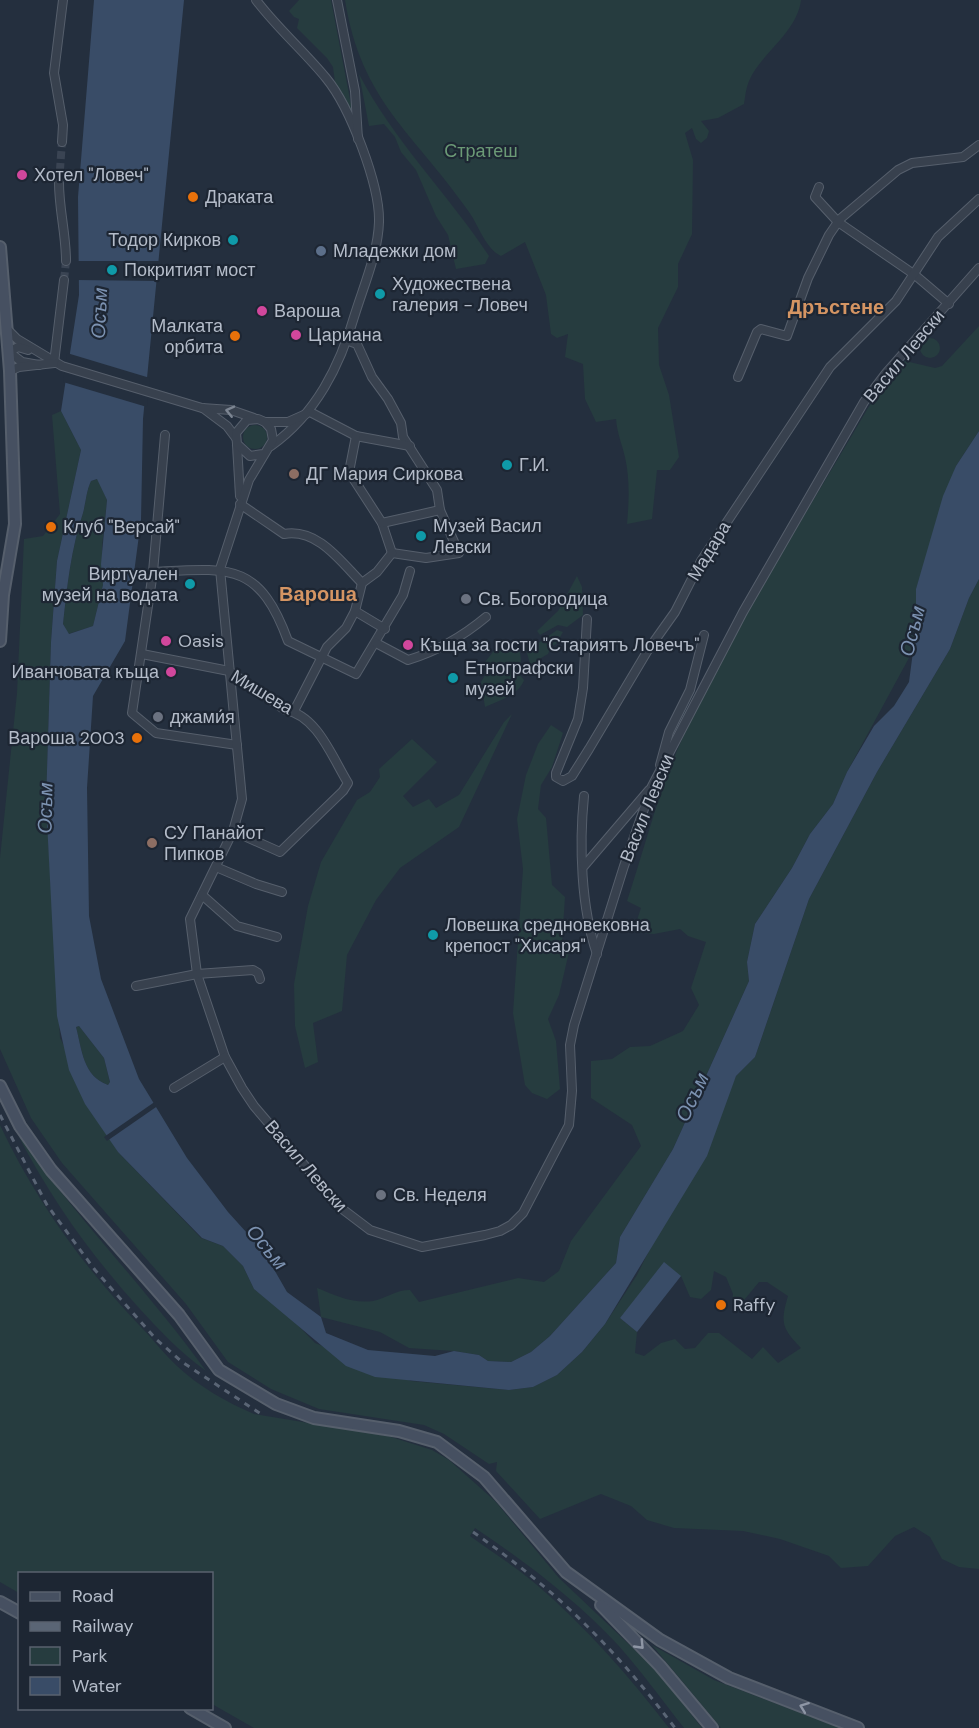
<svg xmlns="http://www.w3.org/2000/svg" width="979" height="1728" font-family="'DM Sans',sans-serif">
	<rect width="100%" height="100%" fill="#242f3e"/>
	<g fill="#263c3f" fill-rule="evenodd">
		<polygon points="299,0 331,0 353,115 335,82 333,67 327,58 297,28 299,19 294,17 289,11"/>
		<path d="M345 0H801C797 33 761 53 749 81 746 88 745 97 744 104L718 118 701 121 709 131 707 138 701 143 696 139 692 128 685 133 693 160 692 234 678 264V287L658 328 659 365 669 395 679 457 670 470H657L652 519 627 524C629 502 630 479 625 457 622 444 617 433 616 419L596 422 585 399 583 364 565 357 568 334 557 338 551 334 546 295 525 242 501 256C485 248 479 226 469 212 415 134 361 102 345 0Z"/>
		<path d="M359 74C393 140 448 194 489 256L485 264 456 269 448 235 436 216 416 170 401 152 395 137 384 124 369 126Z"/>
		<path d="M979 326V431L956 466 916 589V629L910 656 847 772 833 804 810 834 792 868 755 924 747 962 749 981 673 1149 620 1237 616 1263 550 1336 531 1352 511 1362 488 1361 479 1355 454 1351 409 1348 380 1332 321 1317 317 1288C335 1295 352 1304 373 1301 387 1298 395 1290 410 1290L419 1302 518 1278 544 1282 559 1271 571 1241 641 1146 632 1125 591 1098V1061L612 1059 630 1047 650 1046 683 1031 699 1005 691 988 706 942 688 936 680 929 654 934 633 932 641 908 627 901C645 847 659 789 683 737 736 623 805 516 868 408L890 376 905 361 935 368 942 366Z"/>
		<circle cx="930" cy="348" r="10"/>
		<path d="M61 411 81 450 57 561 51 642 46 802 60 1038 118 1152 201 1238 223 1246 243 1266 254 1289 287 1314 315 1343 411 1381 509 1390 533 1387 557 1375 582 1352 605 1324 637 1275 736 1076 755 1057 809 899 877 772 950 649 969 598 979 579V1569L959 1567 942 1559 930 1537 914 1527 895 1536 868 1566 841 1568 829 1556 780 1539 743 1531 674 1528 647 1520 631 1506 601 1494 540 1519 496 1471 497 1462 489 1464 444 1434 424 1425 319 1409 271 1389 228 1362 186 1304 62 1163 31 1118 0 1049V858L17 693 24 539 43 536 60 514 52 415ZM714 1271 726 1277 733 1294 732 1304 740 1305 759 1282H767L788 1296C780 1323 782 1328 801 1348L778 1363 763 1347 752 1359 719 1333H708L695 1348 685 1349 675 1339 661 1343 644 1356 635 1353 637 1332 620 1318 681 1276 690 1297 701 1299 711 1290Z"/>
		<circle cx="255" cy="437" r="12"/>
		<path d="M98 479 107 500 102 546 103 585 93 626 68 634 63 624C67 586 71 549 83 513 86 502 86 492 91 481Z"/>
		<polygon points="577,576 582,587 583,615 567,627 558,625 540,635 537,631 558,611"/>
		<polygon points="557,630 563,632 556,644 551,647 548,654 541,658 533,676 525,645 533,640 537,644"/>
		<path d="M499 644 510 652 518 649C523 656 520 667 520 675L524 680C519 695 498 701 485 707L481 682 487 672 482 666Z"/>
		<polygon points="512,714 459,827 400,868 376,900 347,955 342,1011 313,1023 318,1062 305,1068 295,1026 294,984 308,906 321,862 357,800 370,792 380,777 379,769 412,739 437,762 403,796 413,807 429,799 436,808 459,795 504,722"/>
		<polygon points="551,725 563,733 552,767 541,785 538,809 546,818 552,885 565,897 562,943 569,952 559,995 548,1019 556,1041 560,1089 547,1099 532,1093 525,1085 513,1013 523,869 517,819 526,775 538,744"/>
		<path d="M79 1026 104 1058 110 1083 108 1085C83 1076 82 1050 76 1027Z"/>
		<path d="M0 1125C36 1201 82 1265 140 1326 153 1339 164 1354 177 1366 198 1386 228 1403 254 1414L388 1436 432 1450 449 1460 495 1501 559 1578 656 1670 702 1728H684C662 1700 642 1672 618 1645 576 1600 526 1562 475 1528L470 1536C492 1552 516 1567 537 1585 587 1628 629 1676 669 1728H254L212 1704V1574H20L19 1593 0 1582Z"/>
		<path d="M18 1135C76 1218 147 1289 206 1371 181 1353 160 1331 139 1308 91 1255 51 1199 18 1135Z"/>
		<polygon points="652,1645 714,1680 840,1728 721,1728"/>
	</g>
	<g fill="#394c67" fill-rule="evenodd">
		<path d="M94 0H184L143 419 141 520 125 641 93 696 87 788 89 916 101 979 139 1079 187 1158 228 1212 264 1252 287 1292 321 1317 326 1333 368 1350 435 1356 454 1351 479 1355 488 1361 511 1362 531 1352 550 1336 616 1263 620 1237 673 1149 749 981 747 962 755 924 792 868 810 834 833 804 847 772 874 726 894 706 909 682 916 629V589L943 496 956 466 979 431V579L969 598 950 649 877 772 809 899 755 1057 736 1076 707 1156 605 1324 582 1352 557 1375 533 1387 509 1390 375 1377 346 1366 254 1289 243 1266 223 1246 202 1238 118 1152 85 1104 69 1070 57 1016 46 802 51 642 57 561 81 450 61 411 79 295 78 197ZM97 479 107 500 101 564 103 585 93 626 69 634 63 624C67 586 71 549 83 513 86 502 86 492 91 481ZM79 1026 104 1058 110 1082 108 1085C83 1076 82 1050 76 1027Z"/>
		<polygon points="664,1262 681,1276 637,1332 620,1318"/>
	</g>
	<g fill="#242f3e">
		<polygon points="76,261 162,261 160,281 76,280"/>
		<polygon points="67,353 150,378 147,407 63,382"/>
		<polygon points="156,1101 159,1105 107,1141 104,1137"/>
	</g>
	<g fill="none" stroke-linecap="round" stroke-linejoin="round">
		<g stroke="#3a4453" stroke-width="8" stroke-dasharray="8 4" stroke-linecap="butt">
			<polyline points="59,183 62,142"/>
			<polyline points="64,280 66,261"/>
		</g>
		<defs>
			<g id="street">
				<path d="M256 0C277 28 304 51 326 78 350 107 380 185 379 222 378 253 364 285 355 314 340 366 316 414 271 446"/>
				<polyline points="337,0 355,91 358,139"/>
				<polyline points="62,142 63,125 54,73 63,0"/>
				<path d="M59 183C59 209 66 234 66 261"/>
				<polyline points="819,187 815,197 838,222 915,275 949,304"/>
				<polyline points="7,329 17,339 62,366 202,408 231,410 254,418"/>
				<polyline points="346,340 357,344 372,377 388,399 401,423 403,437 437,490 440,510 459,553 426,558 392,553"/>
				<polyline points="28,350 18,347 9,352 22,362 39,365"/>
				<polyline points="54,363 64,280"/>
				<polyline points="10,371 19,367 54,363"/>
				<polyline points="738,377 757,332 761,329 787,336 808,278 829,235 840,219 898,170 912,163 963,157 979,145"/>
				<polyline points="203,408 227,426 236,438"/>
				<polyline points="310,412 356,436 410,446"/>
				<polyline points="265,422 288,422 306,414"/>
				<polyline points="165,435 153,572 132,713 156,733 237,745"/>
				<polyline points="356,436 349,472 382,523 392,553"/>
				<polyline points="237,445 240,496"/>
				<polyline points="263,454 250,456 237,444 236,433 247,420 258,419 265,422 271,429 273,440 249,480 220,569 242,799 233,831 190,919 197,974 225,1057 242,1088 254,1106 341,1208 370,1230 422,1247 485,1235 500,1231 511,1225 523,1213 569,1125 572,1091 570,1045 574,1025 624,866 652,786 743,612 864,402 886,373 979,268"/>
				<path d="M240 504 284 534C318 528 341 562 362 583"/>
				<polyline points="382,523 440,510"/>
				<path d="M153 572C228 568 259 561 288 641L356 674 403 595 410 571"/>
				<polyline points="355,611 385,629"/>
				<polyline points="587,619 583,688 578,719 556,773 556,777 563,781 572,776 589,749 648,650 675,612 701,561 830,367 896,301 938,237 979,199"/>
				<path d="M376 643 408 660C438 651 462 637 486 617"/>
				<path d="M142 654 229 671 285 710C317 715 332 757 348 783L343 791 280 852 233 831"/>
				<polyline points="294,711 327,647 346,628 355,611 362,583 377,572 392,553"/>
				<polyline points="660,765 669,732 690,690 704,635"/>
				<path d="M584 796C579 845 581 908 597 954"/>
				<polyline points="584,866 649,790"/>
				<polyline points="216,867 256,884 282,892"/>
				<polyline points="202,895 237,926 277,937"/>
				<polyline points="136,986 197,974 253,970 258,973 260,979"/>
				<polyline points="174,1088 225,1057"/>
			</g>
			<g id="secondary">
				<polyline points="0,247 10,371 15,524 3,595 0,641"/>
				<polyline points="0,1086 20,1126 51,1170 179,1315 219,1370 276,1404 314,1418 399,1431 437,1442 484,1477 566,1572 660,1640 729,1678 858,1728"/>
				<polyline points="0,1602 20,1613"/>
				<polyline points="601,1605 660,1666 712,1728"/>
				<polyline points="190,1708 225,1728"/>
			</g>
		</defs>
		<use href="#street" stroke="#565f6c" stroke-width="10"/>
		<use href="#secondary" stroke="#565f6c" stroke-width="14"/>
		<use href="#street" stroke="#38414e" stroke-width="8"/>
		<use href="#secondary" stroke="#465061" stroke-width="10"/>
		<g stroke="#5a6575" stroke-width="3" stroke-dasharray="6 6" stroke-linecap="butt">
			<polyline points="0,1115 47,1205 95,1270 156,1339 182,1362 264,1416"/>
			<path d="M473 1532C557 1591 613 1646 675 1728"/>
		</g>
	</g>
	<defs><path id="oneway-chevron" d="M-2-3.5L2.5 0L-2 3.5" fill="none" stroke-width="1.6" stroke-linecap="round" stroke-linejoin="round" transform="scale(1.5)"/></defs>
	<use stroke="#7c8592" href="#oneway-chevron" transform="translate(230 411) rotate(-167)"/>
	<g stroke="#8e96a5">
		<use href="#oneway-chevron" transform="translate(640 1645) rotate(46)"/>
		<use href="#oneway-chevron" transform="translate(804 1707) rotate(-159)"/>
	</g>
	<g fill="#d1479c" stroke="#1d2633" stroke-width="2">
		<circle cx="22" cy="175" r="6"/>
		<circle cx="262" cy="311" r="6"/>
		<circle cx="296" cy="335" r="6"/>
		<circle cx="166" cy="641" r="6"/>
		<circle cx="408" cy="645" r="6"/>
		<circle cx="171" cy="672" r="6"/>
	</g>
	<g fill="#e8710a" stroke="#1d2633" stroke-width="2">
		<circle cx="193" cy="197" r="6"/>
		<circle cx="235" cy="336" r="6"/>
		<circle cx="51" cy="527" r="6"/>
		<circle cx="137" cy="738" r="6"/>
		<circle cx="721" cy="1305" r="6"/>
	</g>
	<g fill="#0f9aa8" stroke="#1d2633" stroke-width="2">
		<circle cx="233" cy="240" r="6"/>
		<circle cx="112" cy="270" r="6"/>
		<circle cx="380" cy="294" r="6"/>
		<circle cx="507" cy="465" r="6"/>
		<circle cx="421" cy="536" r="6"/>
		<circle cx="190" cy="584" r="6"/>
		<circle cx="453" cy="678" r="6"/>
		<circle cx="433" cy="935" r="6"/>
	</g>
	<circle fill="#5c6f8a" stroke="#1d2633" stroke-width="2" cx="321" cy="251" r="6"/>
	<g fill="#8d6e63" stroke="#1d2633" stroke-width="2">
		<circle cx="294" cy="474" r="6"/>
		<circle cx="152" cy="843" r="6"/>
	</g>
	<g fill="#6b7280" stroke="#1d2633" stroke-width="2">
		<circle cx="466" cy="599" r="6"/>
		<circle cx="158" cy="717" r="6"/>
		<circle cx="381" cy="1195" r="6"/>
	</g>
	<g text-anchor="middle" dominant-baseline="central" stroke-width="4.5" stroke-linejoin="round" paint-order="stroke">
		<g font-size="18" fill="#6b9a76" stroke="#1d2633">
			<text x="481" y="151">Стратеш</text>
		</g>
		<g font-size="18" fill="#b4bcc9" stroke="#1d2633" text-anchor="start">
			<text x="34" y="175">Хотел "Ловеч"</text>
			<text x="205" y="197">Драката</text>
			<text x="221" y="240" text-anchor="end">Тодор Кирков</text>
			<text x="333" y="251">Младежки дом</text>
			<text x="124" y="270">Покритият мост</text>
			<text x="392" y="284">Художествена<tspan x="392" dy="21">галерия - Ловеч</tspan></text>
			<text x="274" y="311">Вароша</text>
			<text x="223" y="326" text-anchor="end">Малката<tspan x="223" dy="21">орбита</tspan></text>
			<text x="308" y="335">Цариана</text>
			<text x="519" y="465">Г.И.</text>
			<text x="306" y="474">ДГ Мария Сиркова</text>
			<text x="433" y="526">Музей Васил<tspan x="433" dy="21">Левски</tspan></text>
			<text x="63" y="527">Клуб "Версай"</text>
			<text x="178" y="574" text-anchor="end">Виртуален<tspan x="178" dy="21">музей на водата</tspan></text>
			<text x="478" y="599">Св. Богородица</text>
			<text x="178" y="641">Oasis</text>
			<text x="420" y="645">Къща за гости "Стариятъ Ловечъ"</text>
			<text x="465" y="668">Етнографски<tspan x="465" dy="21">музей</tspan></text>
			<text x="159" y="672" text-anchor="end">Иванчовата къща</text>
			<text x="170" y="717">джами́я</text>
			<text x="125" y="738" text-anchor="end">Вароша 2003</text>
			<text x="164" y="833">СУ Панайот<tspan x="164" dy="21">Пипков</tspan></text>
			<text x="445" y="925">Ловешка средновековна<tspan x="445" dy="21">крепост "Хисаря"</tspan></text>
			<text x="393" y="1195">Св. Неделя</text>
			<text x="733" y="1305">Raffy</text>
		</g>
		<g font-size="18" fill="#b4bcc9" stroke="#1d2633">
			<text transform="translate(904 356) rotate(-50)">Васил Левски</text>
			<text transform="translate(709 551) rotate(-59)">Мадара</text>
			<text transform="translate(262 692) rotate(31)">Мишева</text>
			<text transform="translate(647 808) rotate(-68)">Васил Левски</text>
			<text transform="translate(306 1166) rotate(49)">Васил Левски</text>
		</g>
		<g font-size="20" font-weight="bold" fill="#d59563" stroke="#1d2633">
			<text x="836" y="307">Дръстене</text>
			<text x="318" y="594">Вароша</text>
		</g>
		<g font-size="20" font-style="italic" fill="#7c92b1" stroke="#1d2633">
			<text transform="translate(99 313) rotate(-87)">Осъм</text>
			<text transform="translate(912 631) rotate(-76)">Осъм</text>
			<text transform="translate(45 808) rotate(-89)">Осъм</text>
			<text transform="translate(692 1097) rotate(-65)">Осъм</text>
			<text transform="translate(267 1247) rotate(50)">Осъм</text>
		</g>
	</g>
	<rect x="18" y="1572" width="195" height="138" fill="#1d2633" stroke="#59626f" stroke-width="1.5"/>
	<rect x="30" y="1592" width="30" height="9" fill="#465061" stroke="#59626f" stroke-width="1.5"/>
	<text x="72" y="1602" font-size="18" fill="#b4bcc9">Road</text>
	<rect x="30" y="1622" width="30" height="9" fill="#5a6575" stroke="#59626f" stroke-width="1.5"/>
	<text x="72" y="1632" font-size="18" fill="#b4bcc9">Railway</text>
	<rect x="30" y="1647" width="30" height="18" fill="#263c3f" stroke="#59626f" stroke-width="1.5"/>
	<text x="72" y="1662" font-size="18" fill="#b4bcc9">Park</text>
	<rect x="30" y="1677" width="30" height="18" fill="#394c67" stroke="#59626f" stroke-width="1.5"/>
	<text x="72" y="1692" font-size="18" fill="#b4bcc9">Water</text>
</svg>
